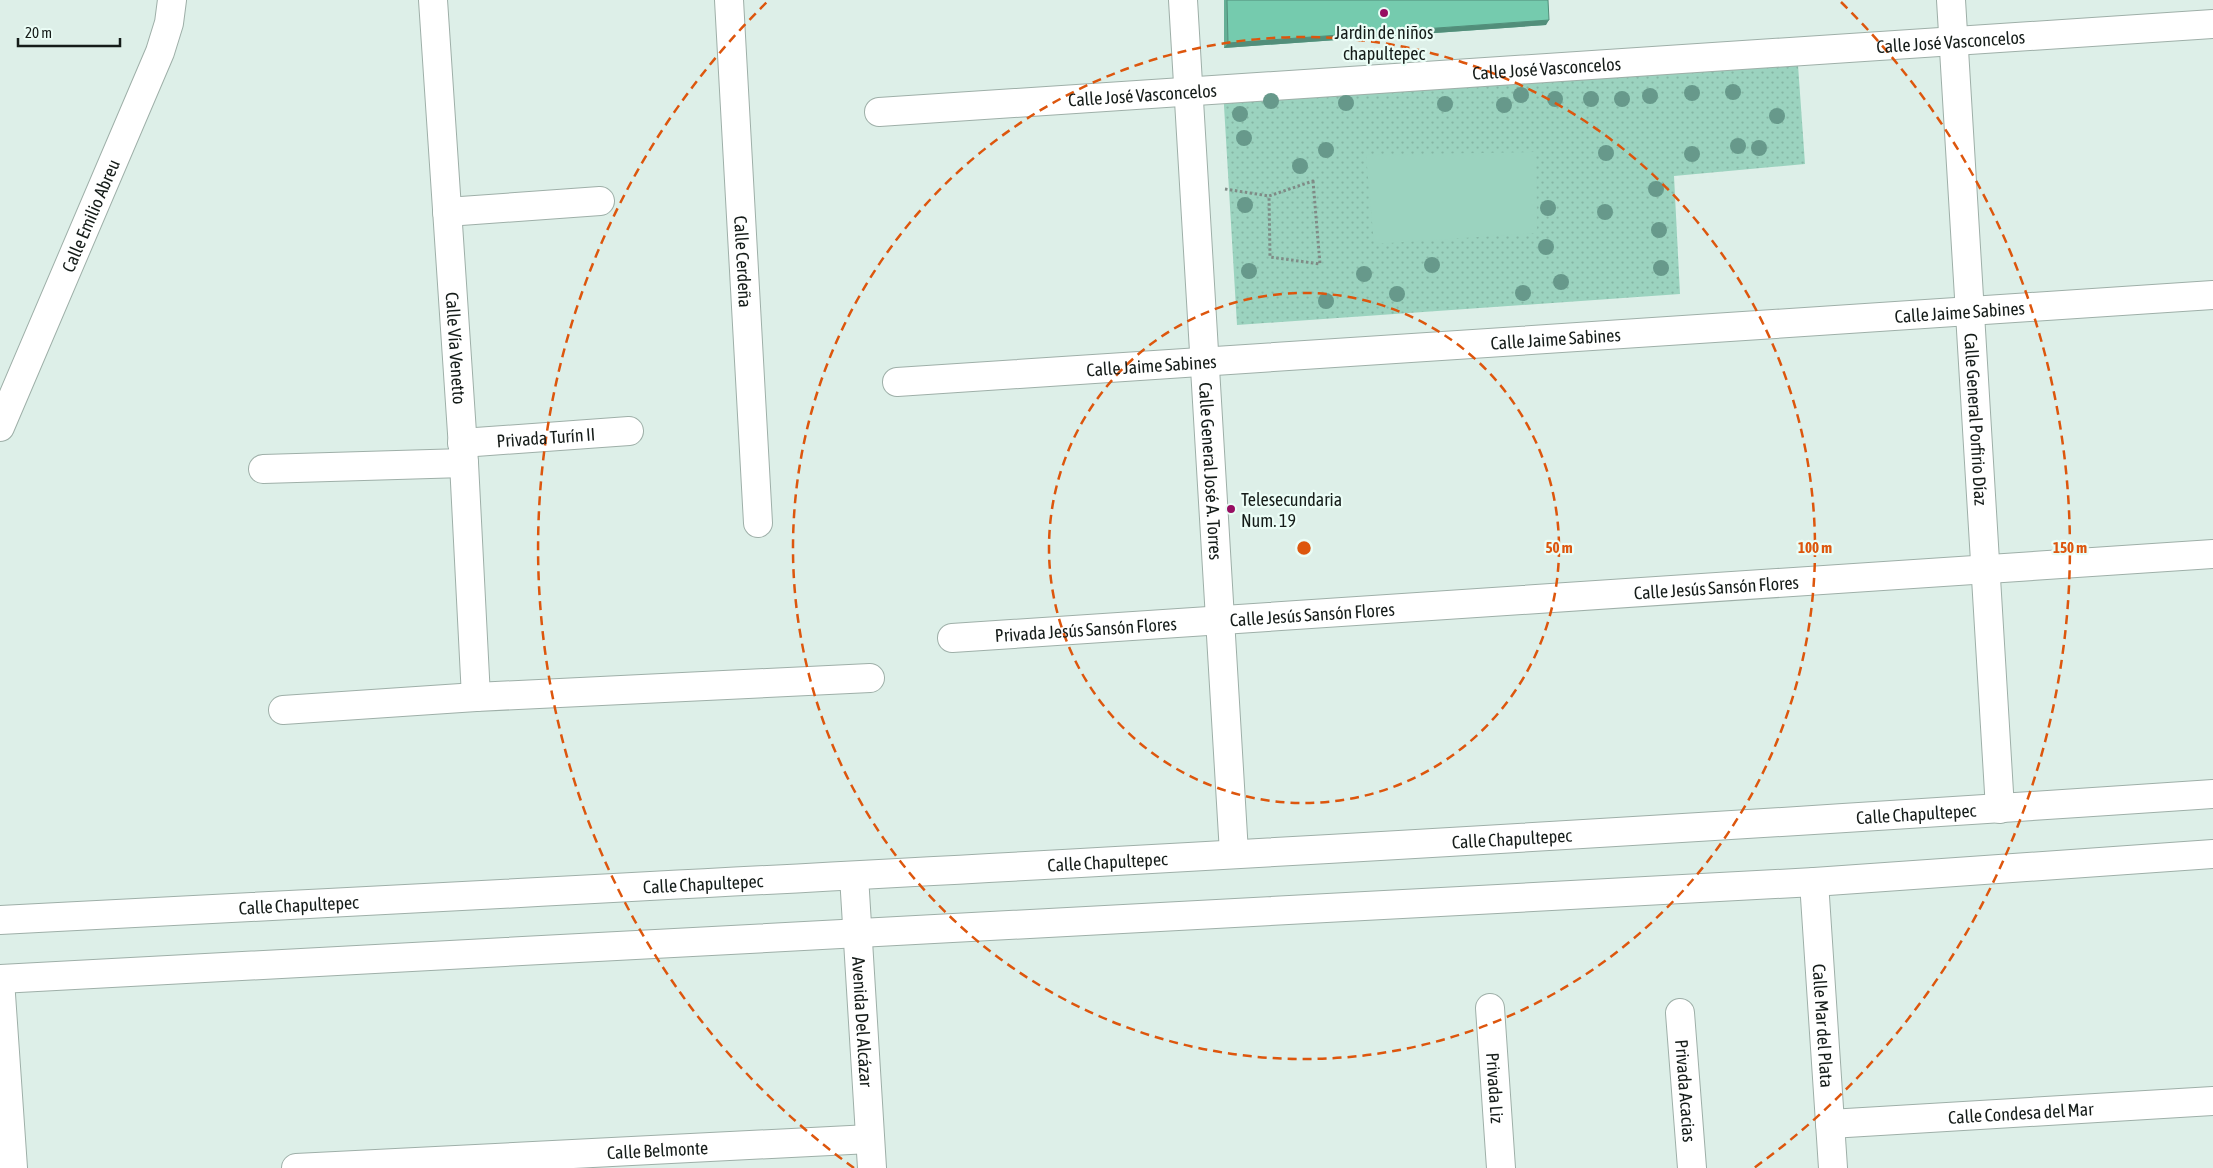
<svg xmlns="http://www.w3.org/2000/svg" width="2213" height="1168" font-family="'Asap Condensed',sans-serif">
	<defs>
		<pattern id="park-dots" width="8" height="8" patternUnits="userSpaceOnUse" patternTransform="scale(1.25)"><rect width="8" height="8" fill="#9bd3bf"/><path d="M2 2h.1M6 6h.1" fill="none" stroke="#85b5a4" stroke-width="1.8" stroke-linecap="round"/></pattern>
	</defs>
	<rect width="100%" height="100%" fill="#ddefe8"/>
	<polygon fill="url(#park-dots)" points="1798,65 1805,164 1674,176 1680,294 1237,325 1223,89"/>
	<polygon fill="#9bd3bf" points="1536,152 1537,233 1374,244 1366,155"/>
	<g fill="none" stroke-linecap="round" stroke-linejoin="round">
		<defs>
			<g id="street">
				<path id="s1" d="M433 0 464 463 476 697"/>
				<path id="s2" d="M729 0 758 523"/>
				<path id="s3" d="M1183 0 1234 853"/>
				<path id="s4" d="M1951 0 2000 809"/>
				<path id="s5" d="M879 112 2213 24"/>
				<polyline points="447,212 600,201"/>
				<path id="s6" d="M897 382 2213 295"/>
				<path id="s7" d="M0 427 160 52 169 23 172 0"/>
				<path id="s8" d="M462 443 629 431"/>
				<polyline points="263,469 464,463"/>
				<path id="s9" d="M952 638 2213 554"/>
				<polyline points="283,710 476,697 870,678"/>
				<path id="s10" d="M854 876 872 1168"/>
				<path id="s11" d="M1814 882 1833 1168"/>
				<polyline points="0,980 13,1168"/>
				<path id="s12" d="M1490 1008 1501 1168"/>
				<path id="s13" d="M1680 1013 1692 1168"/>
				<path id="s14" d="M1830 1124 2213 1101"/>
				<path id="s15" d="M296 1168 870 1139"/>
			</g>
			<g id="secondary">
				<path id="s16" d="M0 920C738 882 1476 844 2213 794"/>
				<polyline points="0,979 1814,882 2213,854"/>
			</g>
		</defs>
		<use href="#street" stroke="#9eafa8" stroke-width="30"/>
		<use href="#secondary" stroke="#9eafa8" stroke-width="30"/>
		<g stroke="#7f8b86" stroke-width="3" stroke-dasharray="2.5 2.5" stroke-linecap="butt">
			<polygon points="1313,181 1320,264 1270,257 1269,196"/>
			<polyline points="1225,189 1269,196"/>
		</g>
		<use href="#street" stroke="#fff" stroke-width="28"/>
		<use href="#secondary" stroke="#fff" stroke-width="28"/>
	</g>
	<g fill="#67998b">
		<circle cx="1733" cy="92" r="8"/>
		<circle cx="1692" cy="93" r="8"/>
		<circle cx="1521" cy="95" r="8"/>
		<circle cx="1650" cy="96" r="8"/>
		<circle cx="1555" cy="99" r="8"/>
		<circle cx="1591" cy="99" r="8"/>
		<circle cx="1622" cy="99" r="8"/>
		<circle cx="1271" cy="101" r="8"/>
		<circle cx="1346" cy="103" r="8"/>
		<circle cx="1445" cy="104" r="8"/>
		<circle cx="1504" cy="105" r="8"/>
		<circle cx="1240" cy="114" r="8"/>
		<circle cx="1777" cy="116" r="8"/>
		<circle cx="1244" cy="138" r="8"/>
		<circle cx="1738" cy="146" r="8"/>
		<circle cx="1759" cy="148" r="8"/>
		<circle cx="1326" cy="150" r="8"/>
		<circle cx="1606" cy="153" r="8"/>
		<circle cx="1692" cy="154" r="8"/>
		<circle cx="1300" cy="166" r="8"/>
		<circle cx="1656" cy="189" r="8"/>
		<circle cx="1245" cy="205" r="8"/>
		<circle cx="1548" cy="208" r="8"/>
		<circle cx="1605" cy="212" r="8"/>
		<circle cx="1659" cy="230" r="8"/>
		<circle cx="1546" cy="247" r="8"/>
		<circle cx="1432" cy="265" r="8"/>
		<circle cx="1661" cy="268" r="8"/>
		<circle cx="1249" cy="271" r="8"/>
		<circle cx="1364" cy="274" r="8"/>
		<circle cx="1561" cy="282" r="8"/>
		<circle cx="1523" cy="293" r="8"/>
		<circle cx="1397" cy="294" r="8"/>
		<circle cx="1326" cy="301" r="8"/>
	</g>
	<polygon fill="#65af96" points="1224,0 1548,0 1546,25 1224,48"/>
	<polygon fill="#528e7a" points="1549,20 1546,25 1224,48 1228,43"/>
	<polygon fill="#75cbae" stroke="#528e7a" points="1227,0 1548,0 1549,20 1228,43"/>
	<g fill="none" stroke="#dd560d" stroke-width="2.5" stroke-dasharray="9 6">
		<circle cx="1304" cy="548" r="255"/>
		<circle cx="1304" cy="548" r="511"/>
		<path d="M854 1168A766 766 0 0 1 767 2M1841 2A766 766 0 0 1 1754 1168"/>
	</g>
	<g fill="#970d62" stroke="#ebfdf6" stroke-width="2">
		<circle cx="1384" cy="13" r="5"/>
		<circle cx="1231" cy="509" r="5"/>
	</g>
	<g text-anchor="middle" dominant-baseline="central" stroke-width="4.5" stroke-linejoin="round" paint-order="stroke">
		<g font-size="18" fill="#151c19" stroke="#ebfdf6">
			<text x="1384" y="32">Jardin de niños<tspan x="1384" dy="21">chapultepec</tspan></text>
			<text x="1241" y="499" text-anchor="start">Telesecundaria<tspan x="1241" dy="21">Num. 19</tspan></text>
		</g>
		<g font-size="18" fill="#151c19" stroke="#ebfdf6">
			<text stroke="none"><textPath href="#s5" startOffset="1074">Calle José Vasconcelos</textPath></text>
			<text stroke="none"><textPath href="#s5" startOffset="669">Calle José Vasconcelos</textPath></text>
			<text stroke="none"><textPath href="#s5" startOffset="264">Calle José Vasconcelos</textPath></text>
			<text stroke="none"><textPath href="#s7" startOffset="230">Calle Emilio Abreu</textPath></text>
			<text stroke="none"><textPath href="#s2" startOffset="262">Calle Cerdeña</textPath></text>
			<text stroke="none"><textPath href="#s6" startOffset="1065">Calle Jaime Sabines</textPath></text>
			<text stroke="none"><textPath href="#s6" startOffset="660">Calle Jaime Sabines</textPath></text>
			<text stroke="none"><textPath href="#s1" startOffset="349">Calle Vía Venetto</textPath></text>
			<text stroke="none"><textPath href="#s6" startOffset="255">Calle Jaime Sabines</textPath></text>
			<text stroke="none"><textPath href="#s4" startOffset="420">Calle General Porfirio Díaz</textPath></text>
			<text stroke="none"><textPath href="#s8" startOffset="84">Privada Turín II</textPath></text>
			<text stroke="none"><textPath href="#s3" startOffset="472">Calle General José A. Torres</textPath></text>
			<text stroke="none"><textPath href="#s9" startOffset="766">Calle Jesús Sansón Flores</textPath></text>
			<text stroke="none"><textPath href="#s9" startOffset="361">Calle Jesús Sansón Flores</textPath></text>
			<text stroke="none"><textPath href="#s9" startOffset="134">Privada Jesús Sansón Flores</textPath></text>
			<text stroke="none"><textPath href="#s16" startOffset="1919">Calle Chapultepec</textPath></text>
			<text stroke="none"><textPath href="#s16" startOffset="1514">Calle Chapultepec</textPath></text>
			<text stroke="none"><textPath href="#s16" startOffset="1109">Calle Chapultepec</textPath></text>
			<text stroke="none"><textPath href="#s16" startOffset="704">Calle Chapultepec</textPath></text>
			<text stroke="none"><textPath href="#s16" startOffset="299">Calle Chapultepec</textPath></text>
			<text stroke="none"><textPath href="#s10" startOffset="146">Avenida Del Alcázar</textPath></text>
			<text stroke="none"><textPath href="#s11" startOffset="144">Calle Mar del Plata</textPath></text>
			<text stroke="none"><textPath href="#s12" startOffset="80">Privada Liz</textPath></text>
			<text stroke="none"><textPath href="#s13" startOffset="78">Privada Acacias</textPath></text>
			<text stroke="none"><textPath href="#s14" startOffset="191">Calle Condesa del Mar</textPath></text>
			<text stroke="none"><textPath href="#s15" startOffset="362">Calle Belmonte</textPath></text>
		</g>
	</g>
	<circle cx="1304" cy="548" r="8" fill="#dd560d" stroke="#ebfdf6" stroke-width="2.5"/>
	<g font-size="15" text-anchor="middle" font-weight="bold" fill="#dd560d" stroke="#ebfdf6" stroke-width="4.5" stroke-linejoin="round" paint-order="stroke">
		<text x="1559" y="553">50 m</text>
		<text x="1815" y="553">100 m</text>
		<text x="2070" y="553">150 m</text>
	</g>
	<path d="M18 38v8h102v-8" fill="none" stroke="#151c19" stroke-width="2.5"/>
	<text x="25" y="38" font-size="15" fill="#151c19" stroke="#ebfdf6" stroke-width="4" paint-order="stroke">20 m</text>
</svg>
